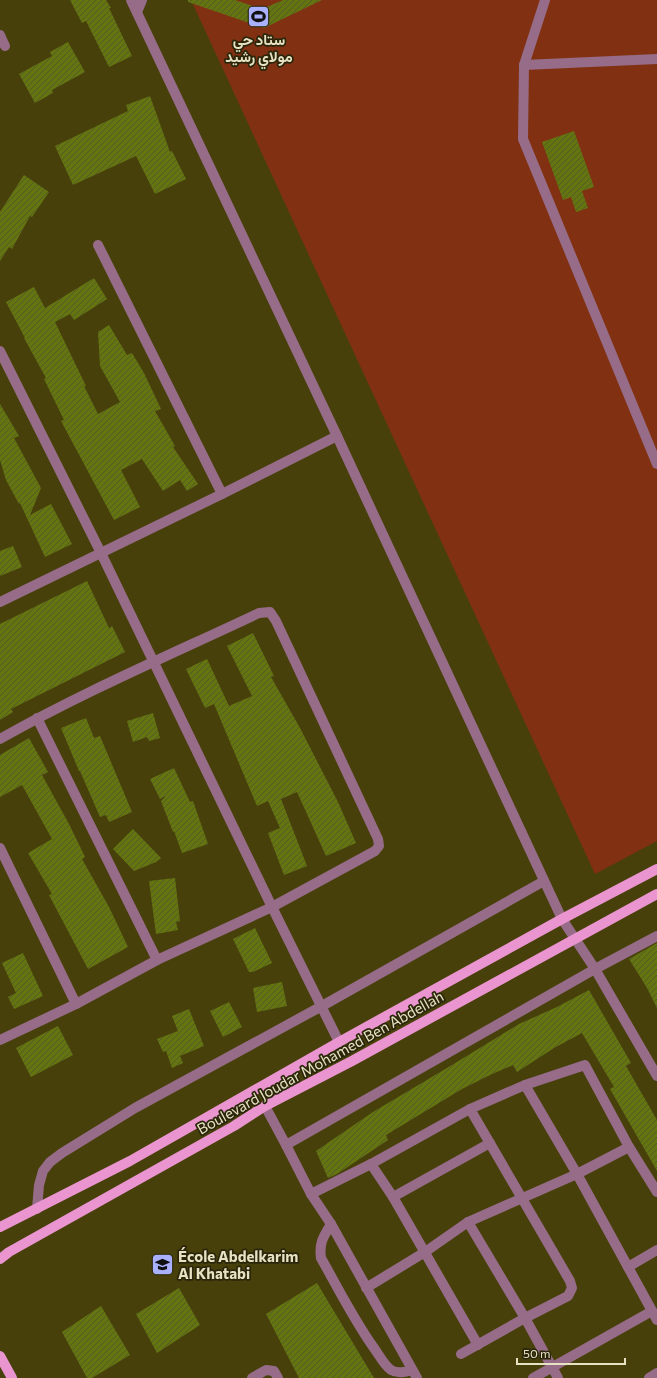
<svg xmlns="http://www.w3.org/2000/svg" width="657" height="1378" font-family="Commissioner,Vazirmatn,sans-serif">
	<defs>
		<pattern id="building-hatch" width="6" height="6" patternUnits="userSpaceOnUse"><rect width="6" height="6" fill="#637411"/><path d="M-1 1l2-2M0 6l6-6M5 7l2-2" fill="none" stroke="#545c26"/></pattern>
	</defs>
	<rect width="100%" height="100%" fill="#48400b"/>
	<polygon fill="#813111" points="191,0 657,0 657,841 595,874"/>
	<g fill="url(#building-hatch)">
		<polygon points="70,0 106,0 111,8 109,8 132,56 109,67 86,21 82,23"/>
		<polygon points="188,0 235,0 262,9 283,0 322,0 264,28 188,2"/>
		<polygon points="68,42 85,72 52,90 53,93 35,103 19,74 52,56 50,52"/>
		<polygon points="150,96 170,152 172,151 186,179 155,194 136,156 73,185 55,146 128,111 126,105"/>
		<polygon points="574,131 594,187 582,191 588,208 576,212 571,197 563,200 542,142"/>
		<polygon points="24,175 49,192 32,217 30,216 12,249 9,247 0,261 0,212"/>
		<polygon points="94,278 107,299 74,320 70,314 55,322 86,386 84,386 98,414 120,402 100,366 98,332 109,325 127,355 132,353 144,373 161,409 155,411 175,446 173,447 198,484 187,491 180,480 163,491 142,459 121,470 140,507 114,520 61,421 64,420 44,379 46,378 24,338 25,338 6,302 34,287 45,308"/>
		<polygon points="0,404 19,436 14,438 41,488 30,515 51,504 72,544 45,557 20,503 19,504 6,480 0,460"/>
		<polygon points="13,546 22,567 0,576 0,551"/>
		<polygon points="87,581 109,628 112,626 125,652 11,709 13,712 0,720 0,624"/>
		<polygon points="253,633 274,676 271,677 300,728 338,802 356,843 326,856 297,792 281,799 307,866 284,875 268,833 280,828 268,801 257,806 214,704 205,708 186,669 207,659 229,706 252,696 227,646"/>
		<polygon points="153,713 160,738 149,741 147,737 133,742 127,721"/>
		<polygon points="86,718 94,738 100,736 132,812 109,822 106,815 100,817 80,771 79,771 61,728"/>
		<polygon points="29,738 48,772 42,775 69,824 85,857 82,859 109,907 128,947 88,969 49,895 52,894 28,853 52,839 22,785 0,797 0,755"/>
		<polygon points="174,768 190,802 193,801 208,844 182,853 174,831 173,832 161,801 166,796 160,799 150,779"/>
		<polygon points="133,829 161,858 156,862 134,871 113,849"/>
		<polygon points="175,878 180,921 176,922 178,930 156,934 149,881"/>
		<polygon points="255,928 272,963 253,972 249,972 233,939"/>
		<polygon points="657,943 657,1008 647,988 629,959"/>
		<polygon points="23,953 43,996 14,1009 8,997 16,993 2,963"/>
		<polygon points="282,982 287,1006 257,1012 253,988"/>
		<polygon points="589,990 631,1063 626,1066 657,1120 657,1171 610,1089 614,1087 582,1033 554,1048 517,1072 513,1065 490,1075 462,1089 386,1135 388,1140 337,1174 328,1178 316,1151 373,1112 452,1065 519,1024 557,1007"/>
		<polygon points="229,1002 242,1027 223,1037 210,1011"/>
		<polygon points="189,1009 204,1046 180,1056 183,1063 172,1068 166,1051 163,1052 157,1039 178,1031 172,1016"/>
		<polygon points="58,1026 73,1055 31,1077 16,1048"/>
		<polygon points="317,1283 374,1378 299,1378 266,1314"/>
		<polygon points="179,1288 200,1325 157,1353 136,1314"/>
		<polygon points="101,1306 130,1355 92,1378 87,1378 62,1332"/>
	</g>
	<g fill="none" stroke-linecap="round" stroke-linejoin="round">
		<g stroke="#966c88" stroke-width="10">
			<polyline points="131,0 337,436 562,919 595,969 657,1076"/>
			<polyline points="545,0 524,65 523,139 657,464"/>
			<polyline points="137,12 142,0"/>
			<polyline points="0,35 5,46"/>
			<polyline points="524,65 657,59"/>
			<polyline points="98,245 222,494"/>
			<polyline points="0,351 101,553 272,907 339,1042"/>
			<polyline points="0,602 222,494 337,436"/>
			<polyline points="37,718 157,960"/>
			<path d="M0 739C83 692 172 654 259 613L270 612 276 621 378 839 379 846 375 851 272 907 157 960 76 1004 0 1040"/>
			<polyline points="0,848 76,1004"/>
			<polyline points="525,1085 577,1174 657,1320"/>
			<polyline points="265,1106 286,1145 311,1194 331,1224 417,1378"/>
			<polyline points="286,1145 595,969 657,936"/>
			<polyline points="371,1164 393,1197 478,1345"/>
			<polyline points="311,1194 371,1164 470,1109 525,1085 585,1065 629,1147 657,1192"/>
			<polyline points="393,1197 490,1143"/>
			<polyline points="37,1209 39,1185 43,1171 50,1162 62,1153 135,1108 322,1006 544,881"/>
			<polyline points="468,1222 525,1318 558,1378"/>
			<path d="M331 1224C323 1237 319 1243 321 1258 338 1288 354 1320 374 1348 379 1355 384 1365 391 1370 398 1374 405 1372 412 1370"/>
			<polyline points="628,1267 657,1250"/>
			<polyline points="366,1288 425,1252 468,1222 577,1174 629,1147"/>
			<polyline points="461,1354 525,1318 568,1296 572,1288 570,1281 470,1109"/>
			<polyline points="252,1378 266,1370 274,1371 278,1378"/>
			<polyline points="533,1378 652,1311"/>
			<polyline points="649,1378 657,1373"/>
		</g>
		<g stroke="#ea95cf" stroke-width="10">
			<polyline points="0,1227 130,1161 339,1042 562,919 657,869"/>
			<polyline points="0,1259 9,1252 234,1126 265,1106 352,1061 657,894"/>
			<polyline points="0,1356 12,1378"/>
		</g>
	</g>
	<defs>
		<symbol id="stadium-square" viewBox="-11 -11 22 22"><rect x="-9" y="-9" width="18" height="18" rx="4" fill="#a9b0fc" stroke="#2b260b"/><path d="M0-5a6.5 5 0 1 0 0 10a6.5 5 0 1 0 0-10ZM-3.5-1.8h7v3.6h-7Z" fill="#111"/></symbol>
		<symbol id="school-square" viewBox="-11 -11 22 22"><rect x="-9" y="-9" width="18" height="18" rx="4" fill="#a9b0fc" stroke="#2b260b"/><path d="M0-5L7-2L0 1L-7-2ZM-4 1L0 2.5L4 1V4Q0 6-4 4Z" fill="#111"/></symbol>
	</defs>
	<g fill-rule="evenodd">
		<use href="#stadium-square" x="246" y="4" width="25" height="25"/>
		<use href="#school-square" x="150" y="1252" width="25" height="25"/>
	</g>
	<g text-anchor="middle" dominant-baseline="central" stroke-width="3.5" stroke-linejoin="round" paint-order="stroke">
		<g font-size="15" font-weight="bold" fill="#e7e2c2" stroke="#2b260b">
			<text x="259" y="39">ستاد حي<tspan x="259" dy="17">مولاي رشيد</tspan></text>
			<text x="178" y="1256" text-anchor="start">École Abdelkarim<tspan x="178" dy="17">Al Khatabi</tspan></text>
		</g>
		<g font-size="15" fill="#e7e2c2" stroke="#2b260b">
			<text transform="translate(320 1062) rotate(-29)">Boulevard Joudar Mohamed Ben Abdellah</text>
		</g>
	</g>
	<path d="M517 1358v6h108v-6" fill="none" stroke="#e7e2c2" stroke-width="2"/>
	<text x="523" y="1358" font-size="12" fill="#e7e2c2" stroke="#2b260b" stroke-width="3" paint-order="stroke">50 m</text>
</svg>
